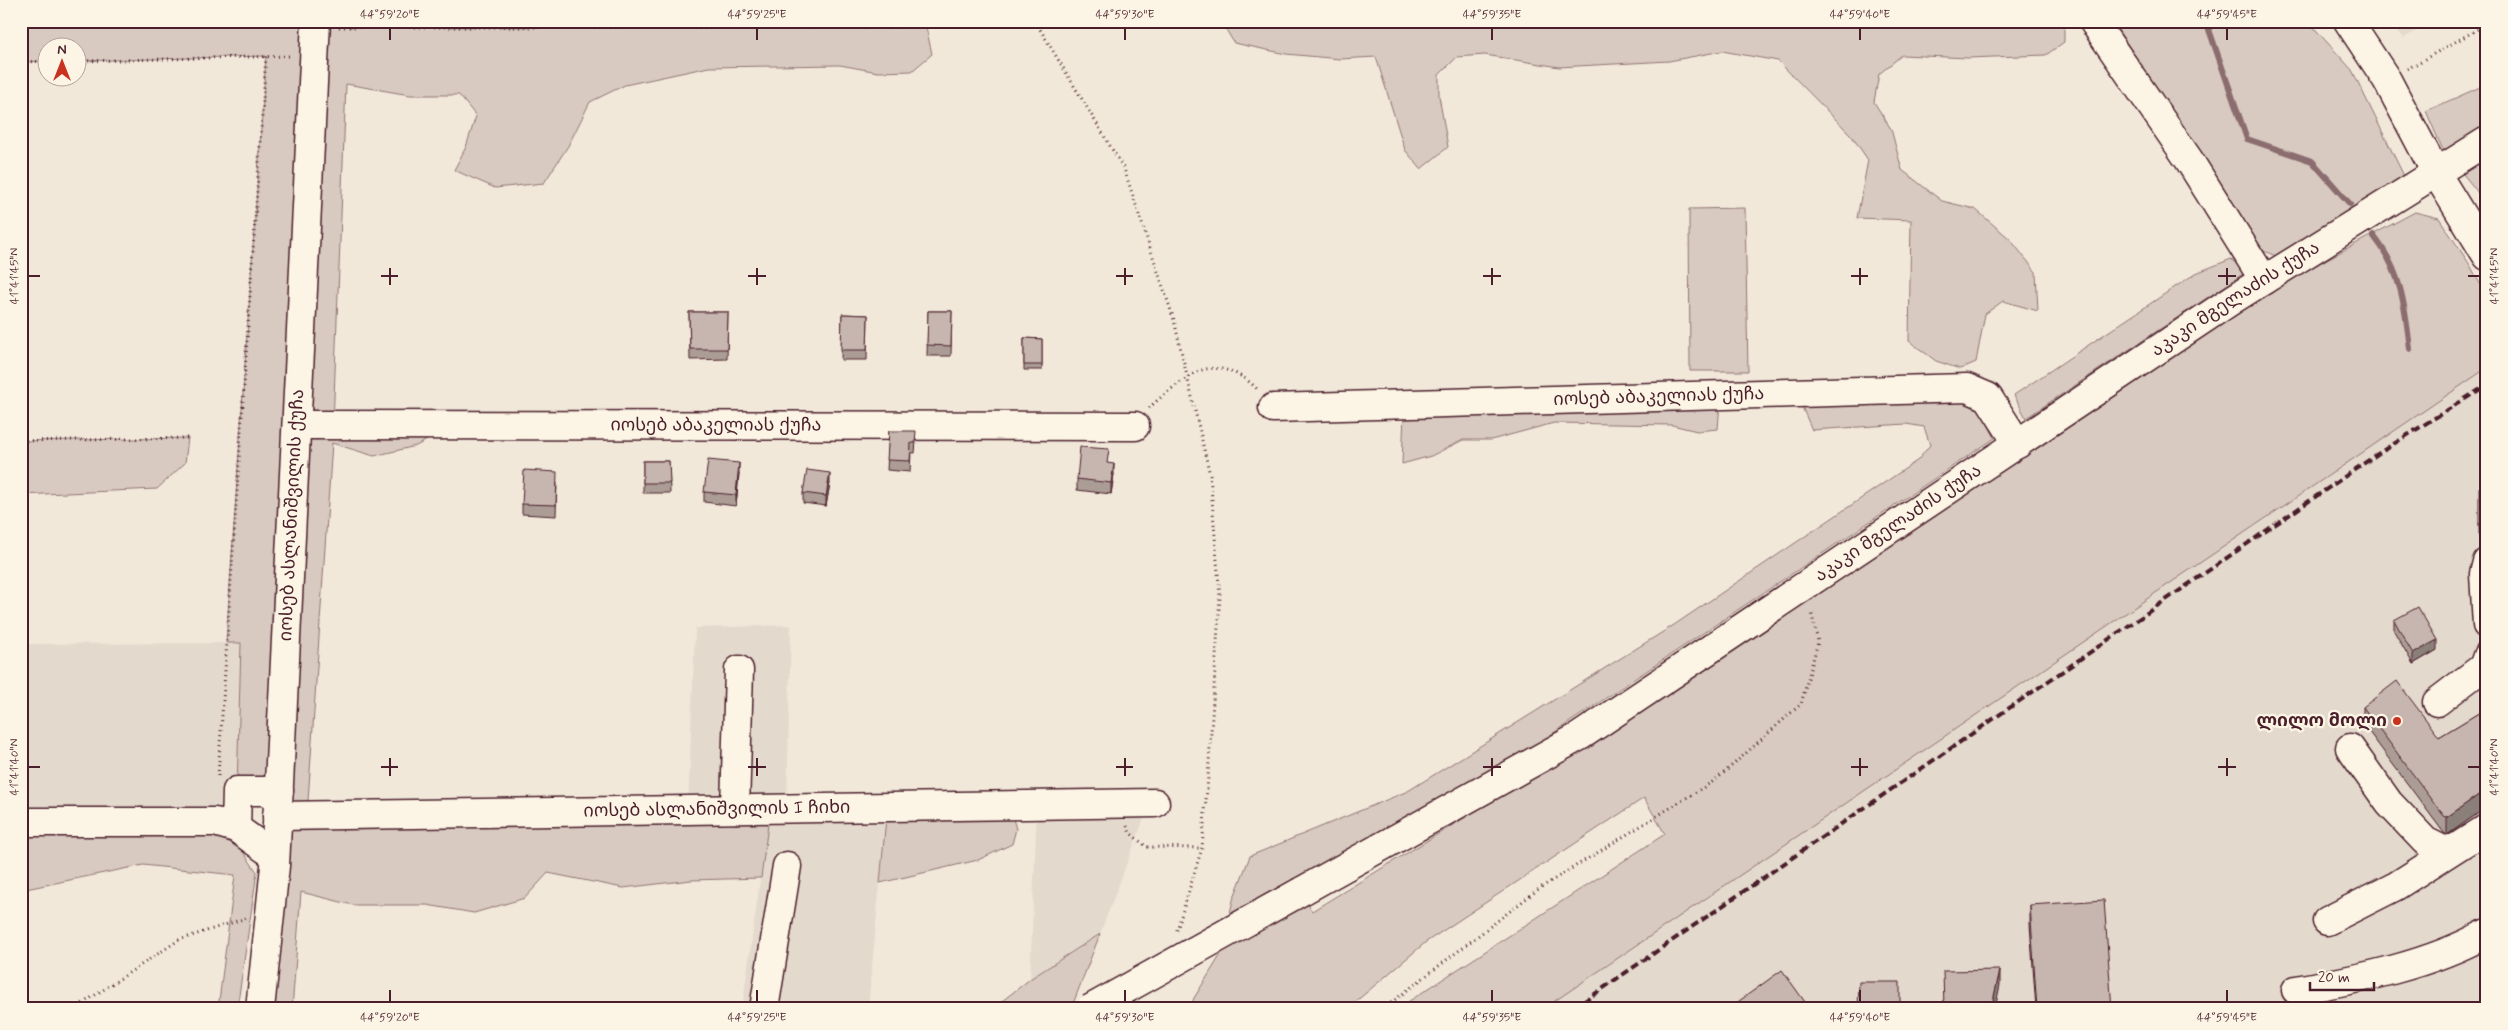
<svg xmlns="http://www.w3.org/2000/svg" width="2508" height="1030" font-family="Mynerve,'Noto Sans Georgian',sans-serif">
	<rect width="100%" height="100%" fill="#f1e8da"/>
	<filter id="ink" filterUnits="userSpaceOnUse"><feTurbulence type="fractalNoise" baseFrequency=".02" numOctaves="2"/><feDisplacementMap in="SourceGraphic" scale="10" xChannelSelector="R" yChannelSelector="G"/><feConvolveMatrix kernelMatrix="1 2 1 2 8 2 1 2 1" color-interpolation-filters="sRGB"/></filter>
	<g filter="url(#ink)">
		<g fill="#e4d9cd">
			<polygon points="2389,21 2433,21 2404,38"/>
			<polygon points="2487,368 2487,1009 1543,1009 2472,375"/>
			<polygon points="791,625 787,808 887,807 868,1009 742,1009 770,809 688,810 695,628"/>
			<polygon points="241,643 236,828 21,822 21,644"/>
			<polygon points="1150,803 1100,934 1030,979 1037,805"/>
		</g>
		<g fill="#d8cac0" stroke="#917476">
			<polygon points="21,21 348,21 348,27 926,27 932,54 912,71 878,72 840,65 709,67 625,85 590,102 568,146 544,183 495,188 454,170 466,147 476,116 459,95 410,95 346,84 333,425 455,425 416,446 374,456 332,443 307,816 770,809 761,878 691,880 623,888 548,873 525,898 474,913 427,905 353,905 301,892 292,1009 271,1009 279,792 237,791 241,643 226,643 266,56 78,61 78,48 48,48 47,61 21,62"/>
			<polygon points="1221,21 1248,27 1276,21 1656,21 1685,24 1693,21 2064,21 2064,42 2046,55 1968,58 1902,55 1879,74 1874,102 1891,129 1902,170 1942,201 1975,209 2010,239 2036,272 2038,311 2003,301 1985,314 1976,362 1960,369 1936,361 1909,341 1911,220 1857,218 1868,160 1851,135 1778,61 1722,51 1669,61 1559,67 1485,55 1457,57 1439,75 1439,96 1448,147 1421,169 1405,150 1376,57 1340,59 1286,54 1234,43"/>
			<polygon points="2112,21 2308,21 2352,70 2405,178 2276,256 2256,248 2197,148"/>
			<polygon points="2487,84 2487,207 2476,190 2442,148 2426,111"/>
			<polygon points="1745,208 1748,371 1690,371 1689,209"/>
			<polygon points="2415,212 2439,218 2470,265 2487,297 2487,368 1543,1009 1397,1009 1665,834 1644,798 1426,942 1347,1009 1190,1009 1194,998 1220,956 1233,900 1250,856 1408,791 1674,625 1918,460 1930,445 1924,427 1906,424 1812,430 1802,407 1938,397 1968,399 1982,413 1995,438 1540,742 1421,813 1291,880 1312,911 1690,680 2273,288"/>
			<polygon points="2231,259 2246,272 2026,418 2014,395 2196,273"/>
			<polygon points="1720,403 1718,429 1697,431 1672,425 1554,423 1491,440 1463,440 1431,456 1402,464 1404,413"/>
			<polygon points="188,438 185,463 157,489 21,495 21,441"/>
			<polygon points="1009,805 1016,829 1012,844 978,860 880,883 887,807"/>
			<polygon points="21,822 215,822 236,842 257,872 237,1009 218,1009 235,875 143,865 21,890"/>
			<polygon points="1100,934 1071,1009 992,1009 1030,979"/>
		</g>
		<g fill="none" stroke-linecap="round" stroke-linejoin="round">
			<g stroke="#8b6d6f" stroke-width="6">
				<polyline points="2206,21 2247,139 2312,161 2350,204"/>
				<path d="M2373 235C2401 270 2405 305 2410 349"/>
			</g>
			<defs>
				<g id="minor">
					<polyline points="2093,21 2189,160 2264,280"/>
					<polyline points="2348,21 2387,80 2436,173 2487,256"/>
					<path id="s1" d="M1273 408 1967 388 1988 397 2018 444"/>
					<path id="s2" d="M297 425 1135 426"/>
					<polyline points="2487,562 2484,574 2487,625"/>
					<polyline points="2437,702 2483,667 2487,656"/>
					<polyline points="2350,748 2389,803 2425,841 2447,852"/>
					<polyline points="735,809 739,670"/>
					<path id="s3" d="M277 816 1155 803"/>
					<polyline points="21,822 215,822 236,828 237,791 279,791"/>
					<polyline points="236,828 275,856"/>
					<path id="s4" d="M1302 891 1580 736 2235 298 2487 141"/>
					<polyline points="2327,921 2396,886 2487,828"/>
					<path d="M2296 990C2360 979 2430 965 2487 933"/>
					<path id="s5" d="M260 1009 275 866 316 21"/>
					<polyline points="764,1009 787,866"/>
				</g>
			</defs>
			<use href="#minor" stroke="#4a1f2b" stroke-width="31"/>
			<g stroke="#4a1f2b" stroke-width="3" stroke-dasharray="1 4" stroke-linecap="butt">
				<polyline points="1035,21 1124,169 1174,320 1210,475 1220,597 1208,777 1202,848 1176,933"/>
				<polyline points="339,27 926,27"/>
				<polyline points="78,61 292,56"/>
				<polyline points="21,62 48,61"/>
				<polyline points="2407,69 2487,24"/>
				<path d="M1149 408C1158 399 1188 375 1199 371 1221 363 1243 374 1258 390"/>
				<polyline points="21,441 188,438"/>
				<polyline points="218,776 266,56"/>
				<polyline points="1127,826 1130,833 1147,847 1202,848"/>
				<polyline points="74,1009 179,940 246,918"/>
				<polyline points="1151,1009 1154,1001"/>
				<polyline points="1383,1009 1540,888 1717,779 1801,704 1818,642 1811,611"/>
			</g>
			<use href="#minor" stroke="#fcf5e5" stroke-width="28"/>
			<polyline stroke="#4a1f2b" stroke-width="4" stroke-dasharray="8 4" stroke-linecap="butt" points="1573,1009 2376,455 2487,385"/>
			<defs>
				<polyline id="minor-bridge" points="1090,1009 1302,891"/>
			</defs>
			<use href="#minor-bridge" stroke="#4a1f2b" stroke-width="31" stroke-linecap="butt"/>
			<use href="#minor-bridge" stroke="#fcf5e5" stroke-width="28"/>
		</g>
		<g fill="#ab9d96" stroke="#4a1f2b">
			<polygon points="2400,21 2416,21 2404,28"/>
			<polygon points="928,311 952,311 951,356 927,356"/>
			<polygon points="689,312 728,312 727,359 690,360"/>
			<polygon points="842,314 868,315 867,360 841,360"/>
			<polygon points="1024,338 1042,339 1042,370 1024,370"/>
			<polygon points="889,431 916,441 915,453 911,453 910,472 887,470"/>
			<polygon points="643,461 669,461 670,493 643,493"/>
			<polygon points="1108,463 1114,474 1111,494 1077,490 1077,479"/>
			<polygon points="739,473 736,506 704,502 704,492"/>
			<polygon points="557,483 556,516 522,514 522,504"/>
			<polygon points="830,483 826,506 803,503 803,493"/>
			<polygon points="2487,488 2487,538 2479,538 2479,524"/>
			<polygon points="2394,620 2437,650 2413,664 2394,631"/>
			<polygon points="2363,707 2439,737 2487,708 2487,807 2447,835 2444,833 2363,724"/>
			<polygon points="2030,905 2112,1009 2036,1009 2030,925"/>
		</g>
		<g fill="#8b7f7a" stroke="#4a1f2b">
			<polygon points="2404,21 2416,21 2404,28"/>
			<polygon points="739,463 739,473 736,506 736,495"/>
			<polygon points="1114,464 1114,474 1111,494 1111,483"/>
			<polygon points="830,473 830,483 826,506 826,496"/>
			<polygon points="2437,640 2437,650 2413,664 2413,654"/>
			<polygon points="2487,789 2487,807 2447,835 2447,817"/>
			<polygon points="2000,970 2000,985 1995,1009 1991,1009"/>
			<polygon points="1805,1002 1805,1009 1796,1009"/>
		</g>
		<g fill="#c7b6af" stroke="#4a1f2b">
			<polygon points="928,311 952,311 951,346 927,345"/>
			<polygon points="689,312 728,312 727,349 690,349"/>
			<polygon points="842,314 868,315 867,350 841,350"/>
			<polygon points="1024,338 1042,339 1042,365 1024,365"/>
			<polygon points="889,431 916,431 915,443 911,443 910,461 887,460"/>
			<polygon points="1080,447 1109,449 1107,463 1114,464 1111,483 1077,479"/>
			<polygon points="708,460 739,463 736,495 704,492"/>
			<polygon points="643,461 669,461 670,483 643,483"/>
			<polygon points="524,470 557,472 556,505 522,504"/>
			<polygon points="807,470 830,473 826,496 803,493"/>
			<rect x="2479" y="488" width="8" height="36"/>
			<polygon points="2418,607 2437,640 2413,654 2394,620"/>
			<polygon points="2397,681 2439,737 2487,708 2487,789 2447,817 2444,816 2363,707"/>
			<polygon points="2104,900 2112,1009 2037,1009 2030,905"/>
			<polygon points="1782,970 1805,1002 1796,1009 1728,1009"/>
			<polygon points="2000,970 1991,1009 1944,1009 1943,971"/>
			<polygon points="1859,982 1900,982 1900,1009 1858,1009"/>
		</g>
	</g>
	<path fill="none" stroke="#4a1f2b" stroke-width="2" d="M390 28V40M757 28V40M1125 28V40M1492 28V40M1860 28V40M2227 28V40M390 268V285M757 268V285M1125 268V285M1492 268V285M1860 268V285M2227 268V285M28 276H40M381 276H398M748 276H766M1116 276H1133M1483 276H1501M1851 276H1868M2218 276H2236M2468 276H2480M390 758V776M757 758V776M1125 758V776M1492 758V776M1860 758V776M2227 758V776M28 767H40M381 767H398M748 767H766M1116 767H1133M1483 767H1501M1851 767H1868M2218 767H2236M2468 767H2480M390 990V1002M757 990V1002M1125 990V1002M1492 990V1002M1860 990V1002M2227 990V1002"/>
	<circle fill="#c8321e" stroke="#fcf5e5" stroke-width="2" cx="2397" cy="721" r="5"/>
	<g text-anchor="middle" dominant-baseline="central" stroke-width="4.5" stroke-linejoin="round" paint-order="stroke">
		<g font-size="18" fill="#4a1f2b" stroke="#fcf5e5">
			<text stroke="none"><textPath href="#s4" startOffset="1106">აკაკი მგელაძის ქუჩა</textPath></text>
			<text stroke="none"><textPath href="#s1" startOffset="386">იოსებ აბაკელიას ქუჩა</textPath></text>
			<text stroke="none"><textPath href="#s2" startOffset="419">იოსებ აბაკელიას ქუჩა</textPath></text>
			<text stroke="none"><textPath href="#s5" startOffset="495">იოსებ ასლანიშვილის ქუჩა</textPath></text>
			<text stroke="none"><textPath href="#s4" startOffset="701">აკაკი მგელაძის ქუჩა</textPath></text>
			<text stroke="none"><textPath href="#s3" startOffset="440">იოსებ ასლანიშვილის I ჩიხი</textPath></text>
		</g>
		<g font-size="18" font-weight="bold" fill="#4a1f2b" stroke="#fcf5e5" text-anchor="end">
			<text x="2387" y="721">ლილო მოლი</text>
		</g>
	</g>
	<rect width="2508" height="1030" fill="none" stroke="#fcf5e5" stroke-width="55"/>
	<g transform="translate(62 62)"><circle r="24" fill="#fcf5e5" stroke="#b59f9b"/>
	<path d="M0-4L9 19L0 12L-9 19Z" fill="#c8321e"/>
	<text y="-8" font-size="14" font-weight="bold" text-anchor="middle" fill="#4a1f2b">N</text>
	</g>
	<path d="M2310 982v8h64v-8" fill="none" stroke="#4a1f2b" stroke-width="2.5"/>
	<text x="2318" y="982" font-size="15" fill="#4a1f2b" stroke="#fcf5e5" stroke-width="4" paint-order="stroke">20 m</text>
	<rect x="28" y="28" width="2452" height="974" fill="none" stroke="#4a1f2b" stroke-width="2"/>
	<g font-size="12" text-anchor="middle" fill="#4a1f2b">
		<text x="390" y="18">44°59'20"E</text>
		<text x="757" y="18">44°59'25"E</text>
		<text x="1125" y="18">44°59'30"E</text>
		<text x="1492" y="18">44°59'35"E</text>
		<text x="1860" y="18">44°59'40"E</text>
		<text x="2227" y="18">44°59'45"E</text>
		<text transform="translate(14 276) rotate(-90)" y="4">41°41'45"N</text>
		<text transform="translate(2494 276) rotate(-90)" y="4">41°41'45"N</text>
		<text transform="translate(14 767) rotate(-90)" y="4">41°41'40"N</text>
		<text transform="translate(2494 767) rotate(-90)" y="4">41°41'40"N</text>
		<text x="390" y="1021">44°59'20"E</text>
		<text x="757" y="1021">44°59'25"E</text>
		<text x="1125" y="1021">44°59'30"E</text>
		<text x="1492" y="1021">44°59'35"E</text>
		<text x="1860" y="1021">44°59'40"E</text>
		<text x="2227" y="1021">44°59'45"E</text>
	</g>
</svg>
